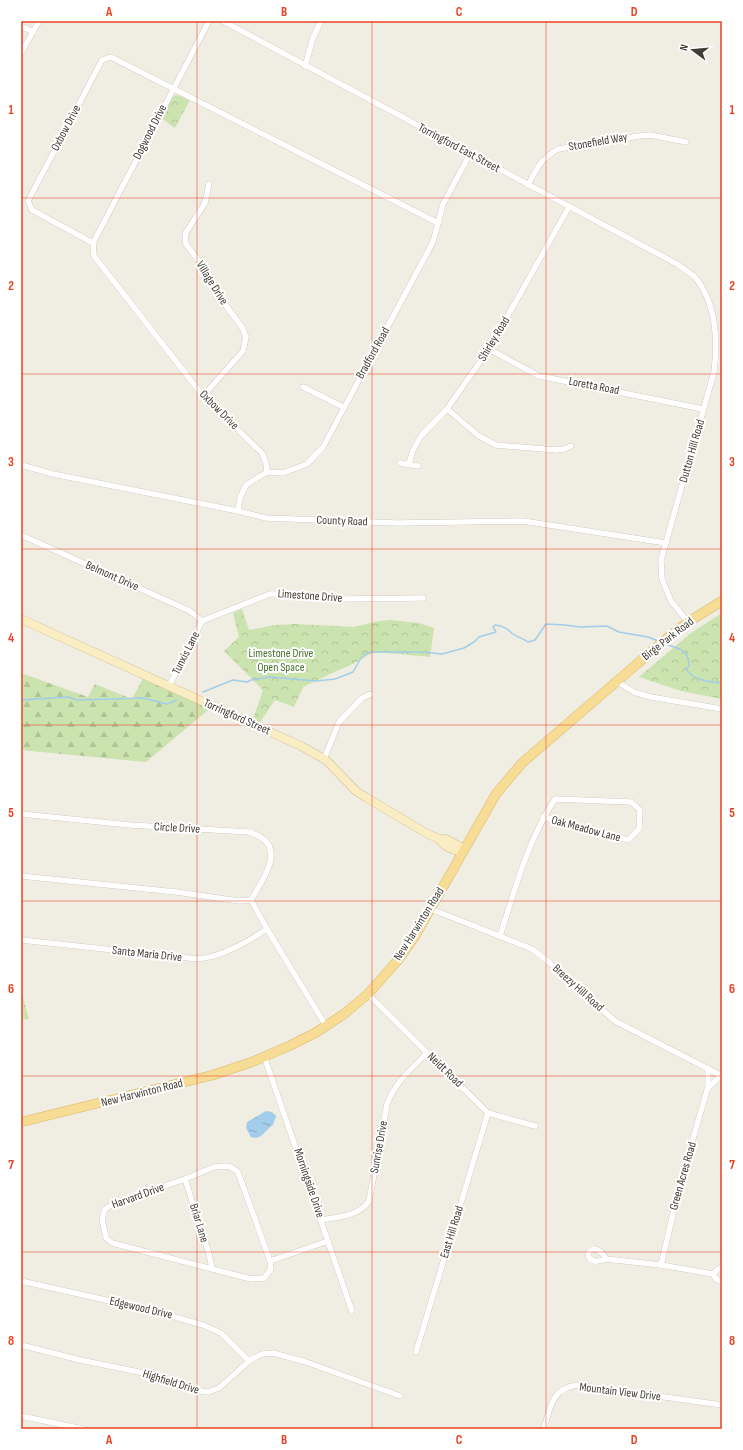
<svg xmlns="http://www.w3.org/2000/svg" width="743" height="1450" font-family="'Sofia Sans Condensed',sans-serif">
	<defs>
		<pattern id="forest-firs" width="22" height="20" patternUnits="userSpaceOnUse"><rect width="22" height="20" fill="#cbe3ae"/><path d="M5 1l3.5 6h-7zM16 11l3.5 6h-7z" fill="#b0c496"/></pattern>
		<pattern id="park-crowns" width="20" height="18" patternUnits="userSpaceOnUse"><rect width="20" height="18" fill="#cbe3ae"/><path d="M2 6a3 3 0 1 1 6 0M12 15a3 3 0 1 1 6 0" fill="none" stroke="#b0c496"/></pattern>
		<pattern id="water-ripples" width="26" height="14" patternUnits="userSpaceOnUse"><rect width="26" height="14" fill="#a3cdea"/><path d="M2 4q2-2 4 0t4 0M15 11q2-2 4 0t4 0" fill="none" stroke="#86a8be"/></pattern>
	</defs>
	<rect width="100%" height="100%" fill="#f0ede3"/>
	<g fill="url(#forest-firs)">
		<polygon points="21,673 88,697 95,684 132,699 146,673 214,705 146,762 21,750"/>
		<polygon points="21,991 29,1019 21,1020"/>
	</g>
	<g fill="url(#park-crowns)">
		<path d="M177 95 190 100 175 128 161 118C165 111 168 97 177 95Z"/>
		<polygon points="242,609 249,630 275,625 296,624 354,627 379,621 391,620 419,623 434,628 430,657 387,653 372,653 355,663 330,674 303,687 294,707 275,700 258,725 252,722 263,690 224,651 239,637 233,613"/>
		<polygon points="722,613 722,699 681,691 639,677 691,633"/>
	</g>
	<path fill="url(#water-ripples)" d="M266 1111 272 1112 276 1116 273 1125C265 1130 261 1141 251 1137L246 1128 247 1122Z"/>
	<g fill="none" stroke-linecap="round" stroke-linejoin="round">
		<g stroke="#a3cdea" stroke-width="1.5">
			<path d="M665 644C679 649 689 649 689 666L686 669C692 680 710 682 722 683"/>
			<path d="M203 692 233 680 247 682 251 680 271 677 316 681 335 679 353 672 361 658 365 654 372 652H423L442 654 464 648 474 642 479 637 496 632 493 627 495 625C504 626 507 629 513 634 517 637 523 638 528 642L535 640 546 624 565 625 580 627 607 626 619 632 648 637 658 641"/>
			<polyline points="21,700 68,697 77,700 143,698 167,704 177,700"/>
		</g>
		<defs>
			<g id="minor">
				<path d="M223 21 675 263C681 267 690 272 695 277 716 303 718 340 714 372L661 560 662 579 671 601 688 622"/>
				<polyline points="21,26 33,32"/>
				<polyline points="21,53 39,21"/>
				<polyline points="305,66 313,38 321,21"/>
				<path d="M528 185C538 167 540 160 558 149L639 136 650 135 686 142"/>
				<polyline points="93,243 209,21"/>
				<polyline points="489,349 539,376 703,409"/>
				<polyline points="303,387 343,407"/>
				<polyline points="203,396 243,351 246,337 242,327 214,290 210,276 186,244 185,234 205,203 209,184"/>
				<polyline points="447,409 479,436 496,445 556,450 564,449 571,446"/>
				<polyline points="400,463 418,466"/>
				<polyline points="409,464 413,450 421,436 447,409 489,349 569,207"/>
				<polyline points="21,465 53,474 238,511 266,518 397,523 523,521 666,543"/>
				<polyline points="267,472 266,463 262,453 203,396 94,256 93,243 32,210 28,201 102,60 111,57 438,223"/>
				<polyline points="238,511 240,498 246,485 267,472 283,473 307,464 323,447 433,242 443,204 470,154"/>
				<polyline points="21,535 190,611 202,621"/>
				<polyline points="202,621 270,594 290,594 341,599 423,598"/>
				<polyline points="616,681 634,692 651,697 722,709"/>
				<polyline points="169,686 202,621"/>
				<polyline points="324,759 339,722 362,698 371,694"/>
				<path d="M21 814 130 825 249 832C289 844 265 876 251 900L267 929 326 1026"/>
				<polyline points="21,876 176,892 239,901 251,900"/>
				<polyline points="431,909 532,949 550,963 615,1021 722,1076"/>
				<path d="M500 936C515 889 528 840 555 799L631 802 640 810 639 829 628 840 543 817"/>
				<path d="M21 940 198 959C224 956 245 943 267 929"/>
				<polyline points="368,994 488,1113 535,1126"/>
				<polyline points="264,1056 352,1311"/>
				<polyline points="709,1087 721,1075"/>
				<polygon points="224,1166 231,1167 238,1172 270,1261 271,1269 264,1278 251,1279 112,1243 106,1238 102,1219 105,1209 115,1203 185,1179 214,1167"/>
				<polyline points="185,1179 209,1254 212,1268"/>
				<path d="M321 1220C338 1217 359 1216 369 1201L387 1104C395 1083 411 1069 427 1053"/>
				<path d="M606 1259C603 1253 599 1248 592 1249L588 1253 589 1258C594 1263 600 1261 606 1259L661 1265 713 1274 717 1280 722 1282"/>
				<polyline points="270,1261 328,1241"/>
				<polyline points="661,1265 682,1176 708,1087 708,1068"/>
				<polyline points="713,1274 718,1269 722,1267"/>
				<polyline points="21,1281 150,1310 203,1325 221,1333 249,1361"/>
				<polyline points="21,1345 80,1360 139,1372 173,1382 194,1390 208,1392 219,1388 249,1361 256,1357 262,1354 273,1353 306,1362 400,1396"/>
				<polyline points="416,1352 488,1113"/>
				<polyline points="21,1416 83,1429"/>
				<path d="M544 1429C550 1407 552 1388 578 1385L722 1405"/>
			</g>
			<g id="secondary">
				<polyline points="21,619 301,746 326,760 356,791 367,798 426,833 439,839 446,839 459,846 463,851"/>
				<path d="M439 839C443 846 455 852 463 851"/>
			</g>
			<polyline id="primary" points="21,1122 213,1075 252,1062 289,1046 315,1033 344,1014 368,994 398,960 415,936 496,794 522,763 666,639 688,622 722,601"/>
		</defs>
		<use href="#minor" stroke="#beb7aa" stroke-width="6"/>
		<use href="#secondary" stroke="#cebf96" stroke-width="9"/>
		<use href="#primary" stroke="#dab868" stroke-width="10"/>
		<use href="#minor" stroke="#fff" stroke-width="5.5"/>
		<use href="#secondary" stroke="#faedc3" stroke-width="8"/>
		<use href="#primary" stroke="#f7dc96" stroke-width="9"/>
	</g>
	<path fill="none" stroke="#eb4020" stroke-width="1" stroke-opacity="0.55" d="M197 21V1429M372 21V1429M546 21V1429M21 198H722M21 374H722M21 549H722M21 725H722M21 901H722M21 1076H722M21 1252H722"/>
	<g text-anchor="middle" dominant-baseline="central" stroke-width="4" stroke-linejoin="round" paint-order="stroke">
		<g font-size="12" fill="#423d34" stroke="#fff">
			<text transform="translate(66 128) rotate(-62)">Oxbow Drive</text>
			<text transform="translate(150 132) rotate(-63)">Dogwood Drive</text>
			<text transform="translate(598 142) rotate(-10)">Stonefield Way</text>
			<text transform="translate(459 148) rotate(28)">Torringford East Street</text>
			<text transform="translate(212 283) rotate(58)">Village Drive</text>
			<text transform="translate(494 339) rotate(-59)">Shirley Road</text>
			<text transform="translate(373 353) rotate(-61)">Bradford Road</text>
			<text transform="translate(594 386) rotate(11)">Loretta Road</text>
			<text transform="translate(219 410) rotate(45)">Oxbow Drive</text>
			<text transform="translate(692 451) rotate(-74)">Dutton Hill Road</text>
			<text transform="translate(342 521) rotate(2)">County Road</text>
			<text transform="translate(112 576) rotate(24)">Belmont Drive</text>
			<text transform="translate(310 596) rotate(4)">Limestone Drive</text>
			<text transform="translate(668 639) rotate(-38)">Birge Park Road</text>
			<text transform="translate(186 653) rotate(-63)">Tunxis Lane</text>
			<text transform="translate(237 717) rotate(24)">Torringford Street</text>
			<text transform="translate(177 828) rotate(3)">Circle Drive</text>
			<text transform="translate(586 829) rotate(15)">Oak Meadow Lane</text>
			<text transform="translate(419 924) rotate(-58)">New Harwinton Road</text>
			<text transform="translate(147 954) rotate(6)">Santa Maria Drive</text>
			<text transform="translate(578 988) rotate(42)">Breezy Hill Road</text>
			<text transform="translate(445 1070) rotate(44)">Neidt Road</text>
			<text transform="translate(142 1093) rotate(-14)">New Harwinton Road</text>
			<text transform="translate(379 1147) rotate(-80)">Sunrise Drive</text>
			<text transform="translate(683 1176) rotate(-74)">Green Acres Road</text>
			<text transform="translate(309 1183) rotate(71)">Morningside Drive</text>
			<text transform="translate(138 1196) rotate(-20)">Harvard Drive</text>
			<text transform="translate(199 1223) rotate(73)">Briar Lane</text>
			<text transform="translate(452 1232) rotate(-73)">East Hill Road</text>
			<text transform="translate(141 1308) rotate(13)">Edgewood Drive</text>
			<text transform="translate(171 1382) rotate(17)">Highfield Drive</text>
			<text transform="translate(620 1392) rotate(7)">Mountain View Drive</text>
		</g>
		<g font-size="12" fill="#456f2c" stroke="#fff">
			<text x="281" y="653">Limestone Drive<tspan x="281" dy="14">Open Space</tspan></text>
		</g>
	</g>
	<rect width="743" height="1450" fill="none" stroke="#ffffff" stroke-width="44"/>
	<g transform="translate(693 50) rotate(286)" stroke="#ffffff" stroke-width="3" paint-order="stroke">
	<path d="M0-3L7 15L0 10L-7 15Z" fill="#423d34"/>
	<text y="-6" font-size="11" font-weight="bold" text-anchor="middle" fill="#423d34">N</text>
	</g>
	<rect x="22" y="22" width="699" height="1406" fill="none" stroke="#eb4020" stroke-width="1.5"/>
	<g font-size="13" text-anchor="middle" font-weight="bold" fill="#eb4020">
		<text x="109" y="16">A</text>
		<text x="284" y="16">B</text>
		<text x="459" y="16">C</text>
		<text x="634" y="16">D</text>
		<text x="11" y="114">1</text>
		<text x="732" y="114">1</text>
		<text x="11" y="290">2</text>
		<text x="732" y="290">2</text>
		<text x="11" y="466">3</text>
		<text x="732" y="466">3</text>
		<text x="11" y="642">4</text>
		<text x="732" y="642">4</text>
		<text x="11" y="817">5</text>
		<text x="732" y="817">5</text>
		<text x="11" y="993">6</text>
		<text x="732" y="993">6</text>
		<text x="11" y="1169">7</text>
		<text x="732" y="1169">7</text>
		<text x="11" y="1345">8</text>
		<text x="732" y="1345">8</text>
		<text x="109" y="1444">A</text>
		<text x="284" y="1444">B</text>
		<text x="459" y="1444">C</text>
		<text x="634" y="1444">D</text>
	</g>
</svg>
